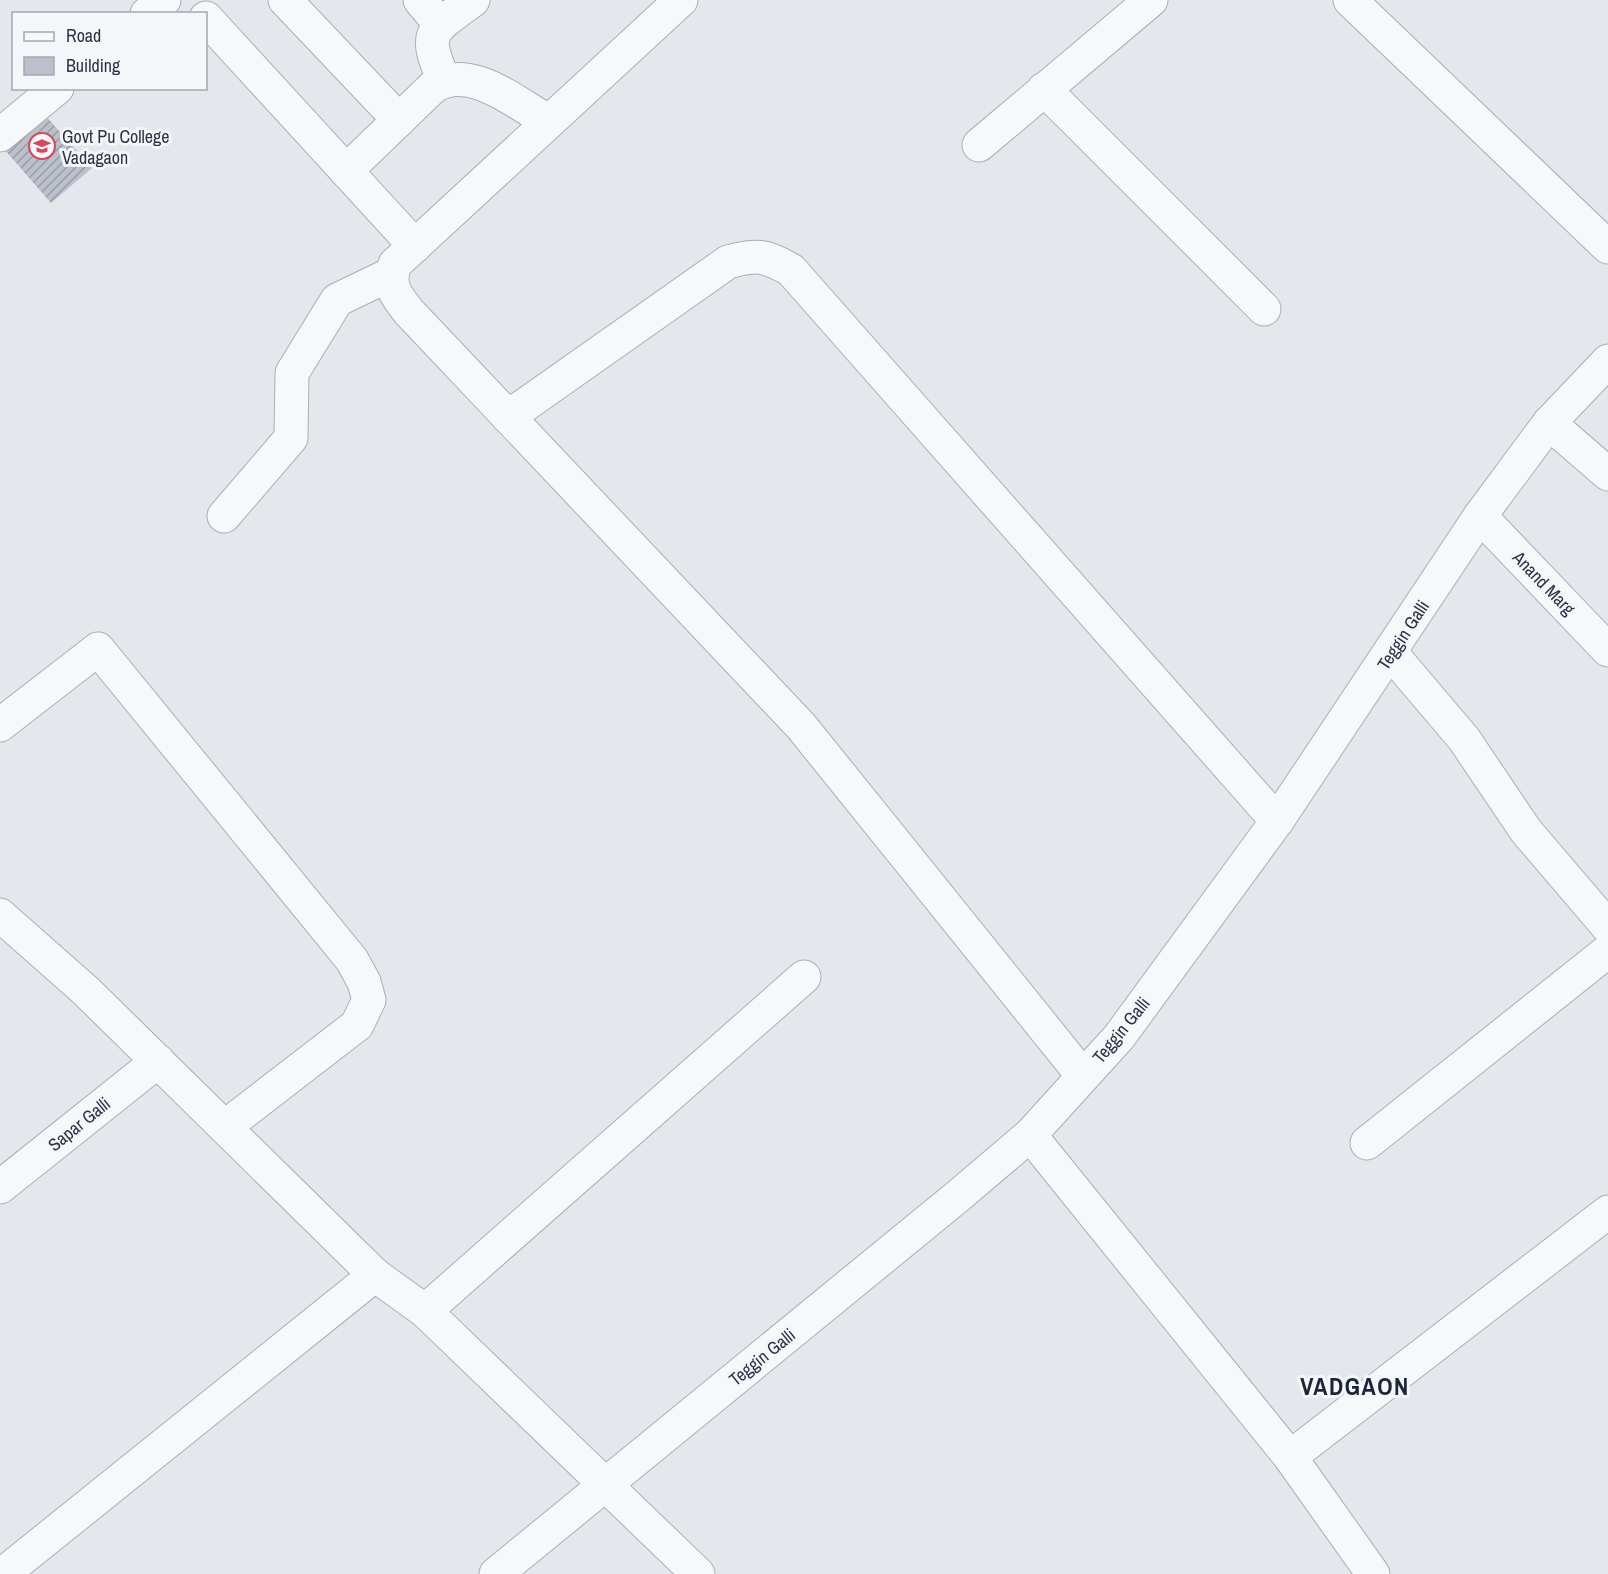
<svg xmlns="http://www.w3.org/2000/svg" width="1608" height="1574" font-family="'Archivo Narrow',sans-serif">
	<defs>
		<pattern id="building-hatch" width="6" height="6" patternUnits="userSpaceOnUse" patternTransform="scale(1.5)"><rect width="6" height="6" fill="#bbc0ca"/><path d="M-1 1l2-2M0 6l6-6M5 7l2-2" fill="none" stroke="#989da6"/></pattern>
	</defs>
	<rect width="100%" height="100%" fill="#e4e7ec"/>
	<polygon fill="url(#building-hatch)" points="44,114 92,168 51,203 4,149"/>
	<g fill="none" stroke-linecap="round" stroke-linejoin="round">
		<defs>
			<g id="minor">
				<polyline points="285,0 399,120"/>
				<polyline points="420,0 440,24"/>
				<path d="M681 0 395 264C387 285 396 296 409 312L801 726 1083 1076"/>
				<polyline points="1350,0 1608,247"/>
				<polyline points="147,14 164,0"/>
				<polyline points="206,18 415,246"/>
				<path d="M444 80C421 30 433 30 473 0"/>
				<polyline points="1044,89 1264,309"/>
				<polyline points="0,135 57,88"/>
				<polyline points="979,145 1151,0"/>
				<path d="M346 171 433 87C470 63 514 102 548 121"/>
				<path d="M508 417 728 262C757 254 765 255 791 270L1277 821"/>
				<polyline points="1549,423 1608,474"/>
				<polyline points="224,516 291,438 292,373 337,300 391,274"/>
				<polyline points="1480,516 1608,650"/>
				<polyline points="1391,653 1464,739 1526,831 1608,927"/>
				<polyline points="0,725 98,649 352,960 364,982 369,1000 357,1025 226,1126"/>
				<polyline points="0,915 86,991 375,1275 425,1311 698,1574"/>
				<polyline points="1030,1135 1290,1457 1373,1574"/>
				<polyline points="1367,1143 1608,951"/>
				<polyline points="0,1187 158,1061"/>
				<polyline points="425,1311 804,977"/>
				<polyline points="1290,1457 1608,1212"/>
				<polyline points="3,1574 375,1275"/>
				<polyline points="496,1574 957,1197 1030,1135 1119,1037 1277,821 1480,516 1549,423 1608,361"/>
			</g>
		</defs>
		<use href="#minor" stroke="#a9aeb7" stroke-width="35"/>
		<use href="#minor" stroke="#f7f8fa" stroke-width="33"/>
	</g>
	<defs>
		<symbol id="university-ring" viewBox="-11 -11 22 22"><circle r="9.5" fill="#f4f6f9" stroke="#d1495b" stroke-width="1.5"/><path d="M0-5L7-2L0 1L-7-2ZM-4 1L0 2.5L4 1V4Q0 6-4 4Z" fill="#d1495b"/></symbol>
	</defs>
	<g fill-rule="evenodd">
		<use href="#university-ring" x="27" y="131" width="30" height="30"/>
	</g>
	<g text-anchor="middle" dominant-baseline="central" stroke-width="6" stroke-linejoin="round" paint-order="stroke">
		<g font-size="18" fill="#2b3445" stroke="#f4f6f9" text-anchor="start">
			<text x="62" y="136">Govt Pu College<tspan x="62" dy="21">Vadagaon</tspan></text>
		</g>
		<g font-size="18" fill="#2b3445" stroke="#f4f6f9">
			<text transform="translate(1544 583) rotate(46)">Anand Marg</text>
			<text transform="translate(1403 635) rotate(-57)">Teggin Galli</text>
			<text transform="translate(1121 1030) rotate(-51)">Teggin Galli</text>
			<text transform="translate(79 1124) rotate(-39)">Sapar Galli</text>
			<text transform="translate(762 1357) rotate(-39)">Teggin Galli</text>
		</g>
		<g font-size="24" font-weight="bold" letter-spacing="1.5" fill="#1d2536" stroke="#f4f6f9">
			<text x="1355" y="1386">VADGAON</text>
		</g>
	</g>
	<rect x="12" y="12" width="195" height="78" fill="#f4f6f9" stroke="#a4a8b1" stroke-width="1.5"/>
	<rect x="24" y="32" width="30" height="9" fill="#f7f8fa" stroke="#a4a8b1" stroke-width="1.5"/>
	<text x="66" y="42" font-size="18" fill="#2b3445">Road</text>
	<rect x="24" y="57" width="30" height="18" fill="#bbc0ca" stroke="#a4a8b1" stroke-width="1.5"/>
	<text x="66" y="72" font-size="18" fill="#2b3445">Building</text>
</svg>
